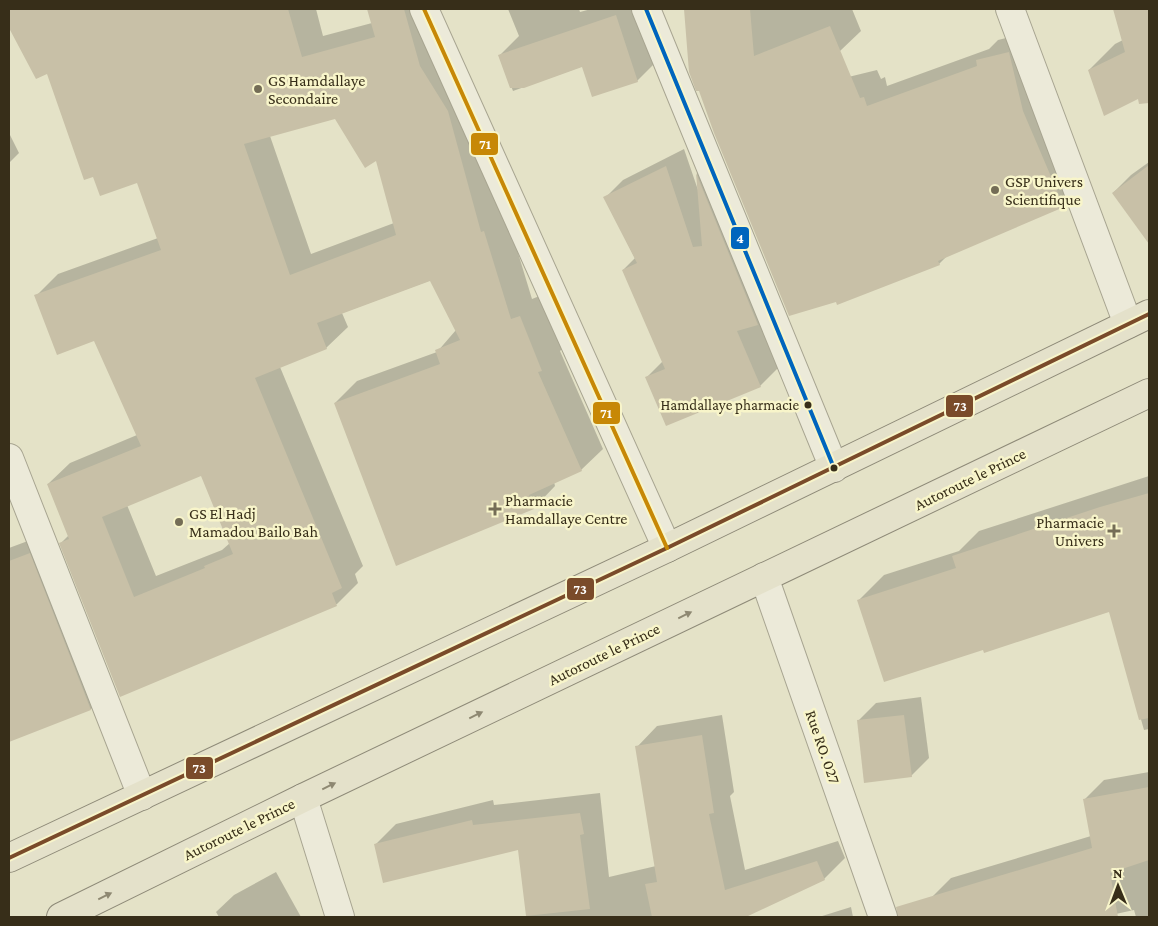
<svg xmlns="http://www.w3.org/2000/svg" width="1158" height="926" font-family="'Crimson Pro',serif">
	<rect width="100%" height="100%" fill="#e4e2c7"/>
	<g fill="#0003" fill-rule="evenodd">
		<path d="M9 9H316L323 36 372 23 369 13 374 9H431L505 210 532 299 542 295 563 348 560 351 603 449 581 470 554 482 555 486 534 508 396 564 335 403 357 381 437 352 456 330 431 280 342 313 348 327 326 348 280 367 363 566 355 574 358 583 337 604 120 695 61 543 69 535 48 484 70 463 137 435 95 340 36 296 58 274 158 238 138 181 94 176 47 72 37 78 9 25ZM336 117 377 159 394 223 311 254 270 136ZM201 474 230 543 222 550 156 576 127 505Z"/>
		<polygon points="508,9 579,9 580,12 591,9 643,9 660,58 637,81 583,66 513,91 499,56 519,36"/>
		<polygon points="685,9 852,9 861,31 840,51 791,91 877,70 881,79 885,77 887,86 989,49 998,40 1030,32 1084,186 1063,206 948,255 939,264 700,89 690,72"/>
		<polygon points="1114,9 1149,9 1149,92 1105,114 1089,70 1115,44 1123,40"/>
		<polygon points="9,133 19,153 9,163"/>
		<polygon points="684,149 698,190 697,173 714,156 776,306 759,323 778,368 760,386 647,377 663,361 623,270 635,258 605,198 623,180"/>
		<polygon points="1149,162 1149,228 1143,233 1113,193 1131,175"/>
		<polygon points="1149,476 1149,729 1144,730 1110,610 984,648 859,600 884,575 959,551 979,531"/>
		<polygon points="52,532 113,687 91,709 9,741 9,548"/>
		<polygon points="921,697 929,758 911,776 858,721 876,703"/>
		<polygon points="722,715 734,792 730,796 745,870 838,841 845,858 824,879 743,917 527,917 519,849 375,845 396,824 493,800 494,805 600,793 609,877 656,866 637,747 657,726"/>
		<polygon points="1149,772 1149,917 1136,917 1134,910 1102,917 940,917 932,897 951,878 1091,836 1085,799 1104,780"/>
		<polygon points="276,872 301,917 219,917 216,912 234,895"/>
		<polygon points="851,907 853,917 819,917"/>
	</g>
	<g fill="#c8c0a7" fill-rule="evenodd">
		<path d="M9 9H288L302 57 375 37 367 9H404L420 66 448 111 481 232 484 231 511 319 520 316 542 371 538 372 582 471 529 495 534 509 396 566 334 403 440 364 435 350 460 340 430 281 317 323 327 349 255 378 342 588 332 593 337 606 120 697 59 543 69 539 47 484 141 446 94 341 57 355 34 295 161 250 137 183 100 196 93 177 84 180 47 74 36 79 9 28ZM335 119 365 168 376 161 396 235 290 275 244 144ZM201 476 233 554 204 566 205 568 134 597 102 517Z"/>
		<polygon points="684,9 750,9 754,56 830,26 860,98 864,97 867,106 977,66 976,60 1009,52 1023,111 1064,207 938,261 940,265 837,305 836,302 789,316 714,133 699,91 696,91 689,72"/>
		<polygon points="1113,9 1149,9 1149,103 1139,104 1138,99 1104,116 1088,70 1125,52"/>
		<polygon points="616,15 638,82 592,97 582,67 524,88 510,88 498,55"/>
		<polygon points="1149,165 1149,244 1112,193"/>
		<polygon points="666,166 693,247 702,246 696,173 758,325 737,331 761,387 666,426 645,377 665,369 622,270 637,263 603,197"/>
		<polygon points="1149,493 1149,718 1139,720 1109,612 984,653 983,650 884,682 857,600 956,568 952,556 1100,507"/>
		<polygon points="30,553 91,710 9,742 9,561"/>
		<polygon points="904,715 912,777 864,783 857,720"/>
		<polygon points="702,735 714,813 709,814 725,890 817,861 825,880 746,917 652,917 645,884 657,882 635,746"/>
		<polygon points="1149,787 1149,860 1110,873 1118,917 898,917 896,907 1092,848 1083,799"/>
		<polygon points="580,813 584,834 580,835 590,909 526,916 518,850 383,883 374,844 472,820 473,825"/>
	</g>
	<g fill="none" stroke-linecap="round" stroke-linejoin="round">
		<defs>
			<g id="minor">
				<polyline points="424,9 667,548"/>
				<polyline points="646,9 834,468"/>
				<polyline points="1010,9 1128,324"/>
				<polyline points="9,458 142,796"/>
				<polyline points="764,577 883,917"/>
				<polyline points="303,798 340,917"/>
			</g>
			<g id="primary">
				<polyline points="9,858 667,548 1149,314"/>
				<polyline points="61,917 303,798 1149,393"/>
			</g>
		</defs>
		<use href="#minor" stroke="#a8a591" stroke-width="30"/>
		<use href="#primary" stroke="#8e8a78" stroke-width="30"/>
		<use href="#minor" stroke="#ecead9" stroke-width="28"/>
		<use href="#primary" stroke="#e4e1ca" stroke-width="28"/>
		<defs>
			<polyline id="bus-1" points="646,9 834,468"/>
			<polyline id="bus-2" points="9,858 667,548 1149,314"/>
			<polyline id="bus-3" points="424,9 667,548"/>
		</defs>
		<use href="#bus-1" stroke="#f8f5ca" stroke-width="8"/>
		<use href="#bus-2" stroke="#f8f5ca" stroke-width="8"/>
		<use href="#bus-3" stroke="#f8f5ca" stroke-width="8"/>
		<use href="#bus-1" stroke="#0065bd" stroke-width="4"/>
		<use href="#bus-2" stroke="#7a4b2a" stroke-width="4"/>
		<use href="#bus-3" stroke="#c78806" stroke-width="4"/>
	</g>
	<defs><path id="oneway-solid" d="M-6-.8H1V-3.2L6.5 0L1 3.2V.8H-6Z" transform="scale(1.25)"/></defs>
	<g fill="#8e8872">
		<use href="#oneway-solid" transform="translate(685 615) rotate(-26)"/>
		<use href="#oneway-solid" transform="translate(476 715) rotate(-26)"/>
		<use href="#oneway-solid" transform="translate(329 786) rotate(-26)"/>
		<use href="#oneway-solid" transform="translate(105 896) rotate(-26)"/>
	</g>
	<g fill="#746d56" stroke="#f8f5ca" stroke-width="2">
		<circle cx="258" cy="89" r="5"/>
		<circle cx="995" cy="190" r="5"/>
		<path d="M492.5 501.5h5v5h5v5h-5v5h-5v-5h-5v-5h5z"/>
		<circle cx="179" cy="522" r="5"/>
		<path d="M1111.5 523.5h5v5h5v5h-5v5h-5v-5h-5v-5h5z"/>
	</g>
	<g fill="#372e19" stroke="#f8f5ca" stroke-width="2">
		<circle cx="808" cy="405" r="4.5"/>
		<circle cx="834" cy="468" r="4.5"/>
	</g>
	<g text-anchor="middle" dominant-baseline="central" stroke-width="5" stroke-linejoin="round" paint-order="stroke">
		<g font-size="15" fill="#372e19" stroke="#f8f5ca" text-anchor="end">
			<text x="799" y="405">Hamdallaye pharmacie</text>
		</g>
		<g font-size="16" fill="#372e19" stroke="#f8f5ca" text-anchor="start">
			<text x="268" y="80">GS Hamdallaye<tspan x="268" dy="18">Secondaire</tspan></text>
			<text x="1005" y="181">GSP Univers<tspan x="1005" dy="18">Scientifique</tspan></text>
			<text x="505" y="500">Pharmacie<tspan x="505" dy="18">Hamdallaye Centre</tspan></text>
			<text x="189" y="513">GS El Hadj<tspan x="189" dy="18">Mamadou Bailo Bah</tspan></text>
			<text x="1104" y="522" text-anchor="end">Pharmacie<tspan x="1104" dy="18">Univers</tspan></text>
		</g>
		<g font-size="16" fill="#372e19" stroke="#f8f5ca">
			<text transform="translate(970 479) rotate(-26)">Autoroute le Prince</text>
			<text transform="translate(604 654) rotate(-26)">Autoroute le Prince</text>
			<text transform="translate(823 747) rotate(71)">Rue RO. 027</text>
			<text transform="translate(239 829) rotate(-26)">Autoroute le Prince</text>
		</g>
	</g>
	<g stroke="#f8f5ca" stroke-width="2">
		<rect x="470" y="132" width="29" height="24" rx="5" fill="#c78806"/>
		<rect x="730" y="226" width="20" height="24" rx="5" fill="#0065bd"/>
		<rect x="945" y="394" width="29" height="24" rx="5" fill="#7a4b2a"/>
		<rect x="592" y="401" width="29" height="24" rx="5" fill="#c78806"/>
		<rect x="566" y="577" width="29" height="24" rx="5" fill="#7a4b2a"/>
		<rect x="185" y="756" width="29" height="24" rx="5" fill="#7a4b2a"/>
	</g>
	<g font-size="14" text-anchor="middle" font-weight="bold" fill="#fff">
		<text x="485" y="149">71</text>
		<text x="740" y="243">4</text>
		<text x="960" y="411">73</text>
		<text x="606" y="418">71</text>
		<text x="580" y="594">73</text>
		<text x="199" y="773">73</text>
	</g>
	<rect width="1158" height="926" fill="none" stroke="#372e19" stroke-width="20"/>
	<g transform="translate(1118 886) rotate(359)" stroke="#f8f5ca" stroke-width="4" paint-order="stroke">
	<path d="M0-4L9 19L0 12L-9 19Z" fill="#372e19"/>
	<text y="-8" font-size="14" font-weight="bold" text-anchor="middle" fill="#372e19">N</text>
	</g>
</svg>
